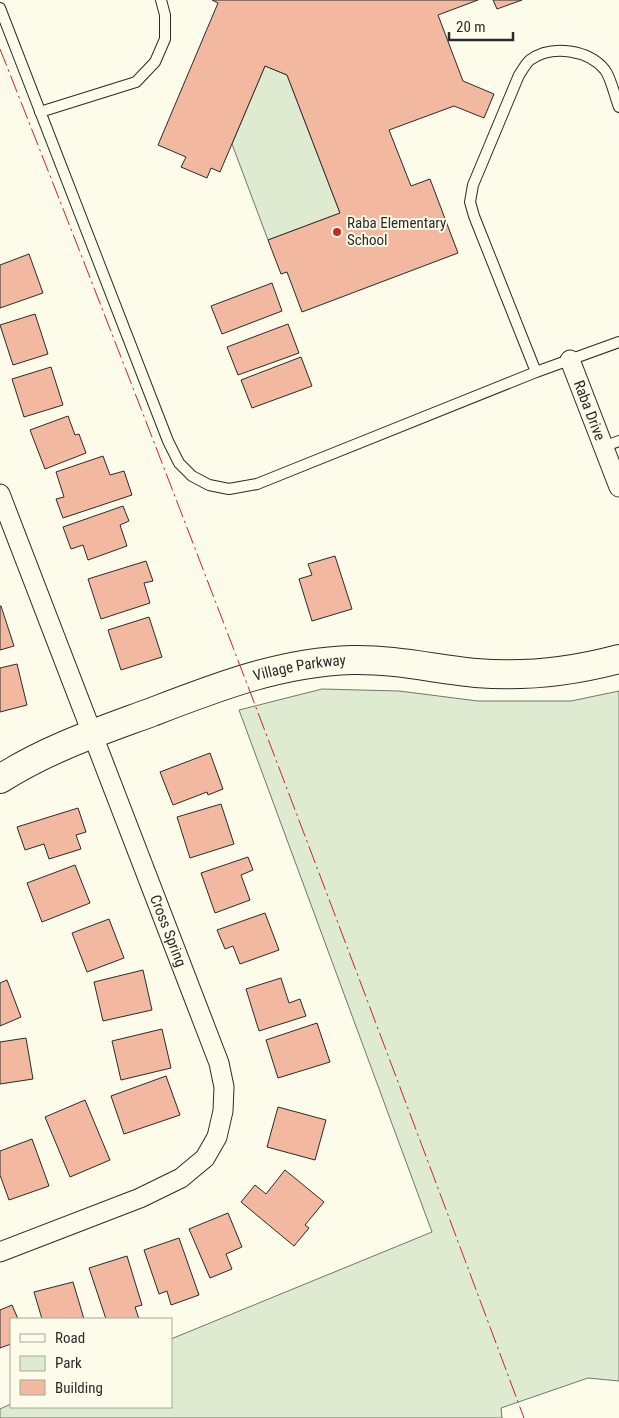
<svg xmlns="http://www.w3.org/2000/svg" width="619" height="1418" font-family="'Roboto Condensed',sans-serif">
	<rect width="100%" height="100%" fill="#fdfbea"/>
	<g fill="#deebd1" stroke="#74746e">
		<polygon points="265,66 287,75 340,213 268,240 232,144"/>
		<polygon points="322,689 399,691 478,701 571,701 619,691 619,1381 588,1378 501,1408 502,1418 0,1418 0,1409 11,1404 11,1407 171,1407 171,1339 432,1232 239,710"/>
	</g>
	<g fill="#f2b8a0" stroke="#2b2b2b">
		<polygon points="212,0 478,0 438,15 463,81 494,94 484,118 454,106 389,130 411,186 430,179 458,253 302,312 287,272 281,274 268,240 340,213 287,75 265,66 220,172 211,168 207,178 181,167 186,157 158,145 218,3"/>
		<polygon points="493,0 522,0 497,9"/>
		<polygon points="29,254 43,293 0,308 0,265"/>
		<polygon points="272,283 282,311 222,334 211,306"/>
		<polygon points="35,314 48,354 13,365 0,325"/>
		<polygon points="288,324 299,353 238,375 227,347"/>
		<polygon points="301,357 312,386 252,408 241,380"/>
		<polygon points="51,367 63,405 24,417 12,379"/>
		<polygon points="68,416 75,435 79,434 86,453 45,469 30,430"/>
		<polygon points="103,456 110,475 124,471 132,495 63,518 56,499 64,497 56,472"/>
		<polygon points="123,506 129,521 120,525 127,546 88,560 83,545 71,549 63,527"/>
		<polygon points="335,556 352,609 312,621 299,579 312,575 308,564"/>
		<polygon points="146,561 153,581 144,583 150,603 101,619 88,579"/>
		<polygon points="0,606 1,606 14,646 0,650"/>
		<polygon points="149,617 162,657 121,670 108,630"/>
		<polygon points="17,664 27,705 0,712 0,668"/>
		<polygon points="210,753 223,789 208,795 207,792 173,805 160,772"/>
		<polygon points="221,804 234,844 190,858 177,817"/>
		<polygon points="78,808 86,832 76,835 81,849 49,859 44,844 25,850 17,827"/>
		<polygon points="248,857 253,870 241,875 250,900 215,913 201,873"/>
		<polygon points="75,865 90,903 42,922 27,883"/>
		<polygon points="265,913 279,950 240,964 233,946 225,949 217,930"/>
		<polygon points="109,919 124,958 87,972 72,933"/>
		<polygon points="143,970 152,1010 103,1021 94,982"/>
		<polygon points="281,978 289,1003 300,999 306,1016 259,1031 246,989"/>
		<polygon points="7,980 21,1017 0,1026 0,983"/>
		<polygon points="317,1023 330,1062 278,1078 266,1040"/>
		<polygon points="162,1029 171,1068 121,1080 112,1041"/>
		<polygon points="26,1038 33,1079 0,1084 0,1042"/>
		<polygon points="166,1076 180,1115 124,1134 111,1096"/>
		<polygon points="85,1100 110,1160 70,1177 45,1117"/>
		<polygon points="278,1107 326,1120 315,1160 267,1147"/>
		<polygon points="32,1139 49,1186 9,1200 0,1175 0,1151"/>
		<polygon points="285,1170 324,1202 305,1225 309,1228 294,1246 241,1202 255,1185 266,1194"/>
		<polygon points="228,1213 242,1247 226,1254 232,1269 210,1278 189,1229"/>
		<polygon points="179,1238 199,1295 171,1305 167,1291 159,1294 144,1250"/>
		<polygon points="127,1256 142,1305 135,1307 139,1319 106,1319 89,1268"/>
		<polygon points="73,1282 84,1319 42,1319 34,1292"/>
		<polygon points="12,1305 18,1319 11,1319 11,1344 0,1348 0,1310"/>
	</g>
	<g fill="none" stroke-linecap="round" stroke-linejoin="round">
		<defs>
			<g id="lane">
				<polyline points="0,8 168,441 179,463 192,476 209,485 229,489 257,484 536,372 619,342"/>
				<polyline points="40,112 136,82 155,62 165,39 165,15 161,0"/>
				<path d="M536 372 474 216 470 202 473 185 519 75C522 71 526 63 530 60 552 44 589 50 605 70 611 78 615 97 619 107"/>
				<polyline points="603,447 619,441"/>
			</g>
			<g id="street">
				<path id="s1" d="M570 360 619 487"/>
				<path id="s2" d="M0 494 219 1063 224 1087 223 1111 217 1137 205 1158 181 1178 140 1198 0 1252"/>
			</g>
			<g id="secondary">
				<path id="s3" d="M0 779C49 748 98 732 152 712 217 687 281 662 352 660 394 659 435 669 476 673 523 677 574 671 619 659"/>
			</g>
		</defs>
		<use href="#lane" stroke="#2b2b2b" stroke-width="12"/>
		<use href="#street" stroke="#2b2b2b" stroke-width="21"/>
		<use href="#secondary" stroke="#2b2b2b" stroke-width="30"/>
		<use href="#lane" stroke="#fdfbea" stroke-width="10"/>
		<use href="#street" stroke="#fdfbea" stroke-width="19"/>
		<use href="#secondary" stroke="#fdfbea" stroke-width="28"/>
		<path stroke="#c62828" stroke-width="1" stroke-dasharray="18 4 2.5 4" stroke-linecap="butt" d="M0 49C180 503 353 960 524 1418"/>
	</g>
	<circle fill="#c62828" stroke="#fdfbea" stroke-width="2" cx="337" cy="232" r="5"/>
	<g text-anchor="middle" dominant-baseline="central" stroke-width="4" stroke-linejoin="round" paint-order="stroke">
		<g font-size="15" fill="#2b2b2b" stroke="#fdfbea" text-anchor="start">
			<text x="347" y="223">Raba Elementary<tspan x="347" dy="17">School</tspan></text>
		</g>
		<g font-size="15" fill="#2b2b2b" stroke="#fdfbea">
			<text stroke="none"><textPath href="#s1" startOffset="54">Raba Drive</textPath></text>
			<text stroke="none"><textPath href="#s3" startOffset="321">Village Parkway</textPath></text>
			<text stroke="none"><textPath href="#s2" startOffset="468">Cross Spring</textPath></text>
		</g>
	</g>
	<rect x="10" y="1318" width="162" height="90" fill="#fdfbea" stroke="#a9a89e"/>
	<rect x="20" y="1334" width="25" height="8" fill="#fdfbea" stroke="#a9a89e"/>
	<text x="55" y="1343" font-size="15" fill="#2b2b2b">Road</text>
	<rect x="20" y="1356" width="25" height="15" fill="#deebd1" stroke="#a9a89e"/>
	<text x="55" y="1368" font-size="15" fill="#2b2b2b">Park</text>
	<rect x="20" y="1380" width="25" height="15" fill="#f2b8a0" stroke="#a9a89e"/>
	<text x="55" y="1393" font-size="15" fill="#2b2b2b">Building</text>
	<path d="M449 32v8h64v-8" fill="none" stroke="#2b2b2b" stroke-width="2.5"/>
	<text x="456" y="32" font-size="15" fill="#2b2b2b" stroke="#fdfbea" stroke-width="4" paint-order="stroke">20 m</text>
</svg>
